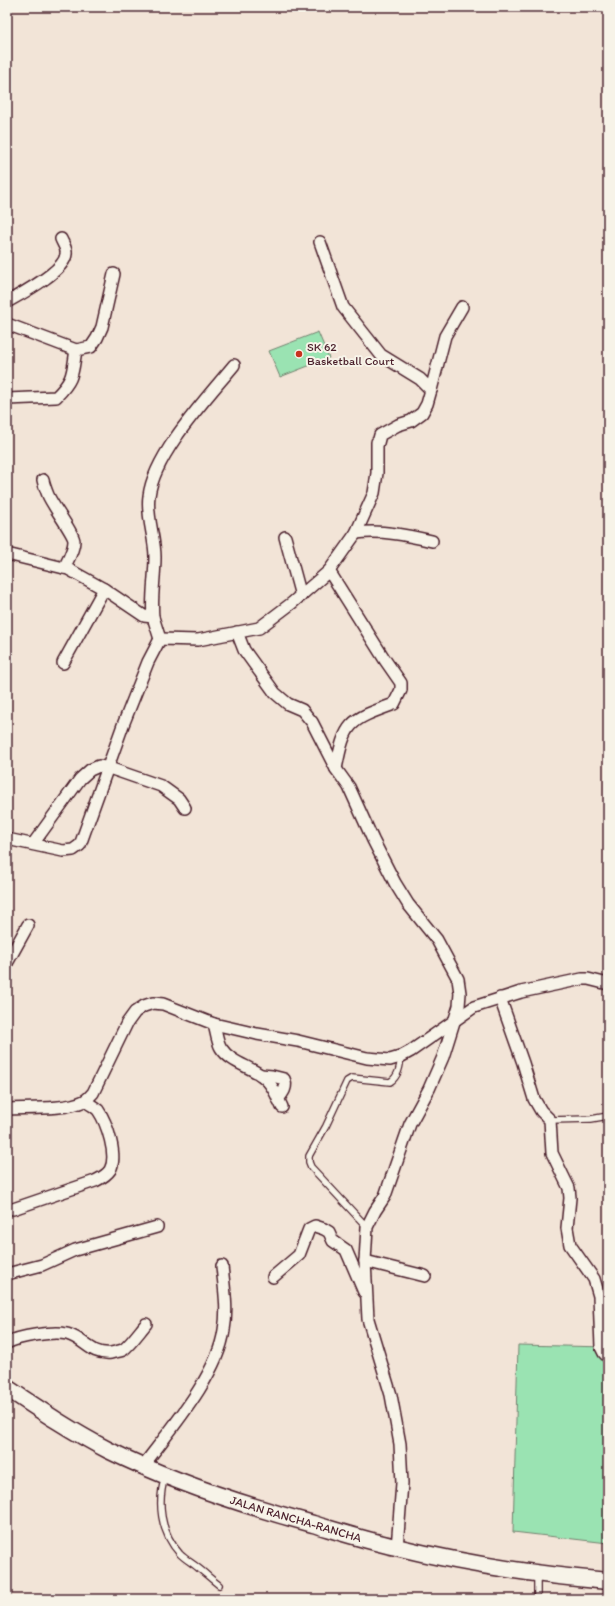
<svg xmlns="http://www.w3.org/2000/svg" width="615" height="1606" font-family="Itim,sans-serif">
	<rect width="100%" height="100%" fill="#f2e4d7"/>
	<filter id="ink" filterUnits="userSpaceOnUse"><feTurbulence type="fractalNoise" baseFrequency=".025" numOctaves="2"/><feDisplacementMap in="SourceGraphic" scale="8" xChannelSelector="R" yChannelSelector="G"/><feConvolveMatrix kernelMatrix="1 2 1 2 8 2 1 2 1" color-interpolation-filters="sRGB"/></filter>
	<g filter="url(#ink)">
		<g fill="#9ae3b2" stroke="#72816e">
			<polygon points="318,332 329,358 280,377 269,351"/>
			<polygon points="518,1345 608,1347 608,1543 513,1532"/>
		</g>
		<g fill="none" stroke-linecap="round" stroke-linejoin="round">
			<defs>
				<g id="service">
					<polyline points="550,1120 591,1119 608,1116"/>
					<path d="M367 1227 311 1167 309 1162V1156L326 1126 347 1081 352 1078 390 1082C398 1077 401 1066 400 1057"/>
					<path d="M165 1476C157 1503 160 1532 180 1554 185 1559 192 1563 197 1567 205 1573 211 1579 219 1585"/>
					<polyline points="537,1574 537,1599"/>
				</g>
				<g id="minor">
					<path d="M7 302C21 294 65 271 66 254 67 249 63 244 61 239"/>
					<polyline points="7,324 76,350 91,347 97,338 102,327 114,274"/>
					<polyline points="431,390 445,336 462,307"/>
					<path d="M7 399 56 397C74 379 72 374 76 350"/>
					<path d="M43 480C44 485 46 490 48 495 52 505 74 534 74 541 74 550 68 560 64 568"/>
					<path d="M356 533C383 530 406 535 432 541"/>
					<polyline points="285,537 301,596"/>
					<path d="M7 554 68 569 104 589 144 616 153 617C151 597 155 577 155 557 155 537 146 516 149 496 154 454 207 398 234 365"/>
					<path d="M329 571 385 660 401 683V690L394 704C350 720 345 721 336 769"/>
					<polyline points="153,617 160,639"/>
					<polyline points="237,632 244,650 275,693 288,704 302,710 312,722 336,769 349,787 373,840 395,883 408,904 437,940 458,979 460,993 459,1006 443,1057 429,1089 410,1124 385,1196 375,1211 367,1227 365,1261 368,1319 391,1395 400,1444 402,1483 397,1548"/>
					<polyline points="63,663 104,589"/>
					<polyline points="7,839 63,851 73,850 80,845 123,725 148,662 160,639 198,640 259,628 292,603 329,571 356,533 374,493 377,473 377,442 378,443 380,435 398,425 411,421 422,413 427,404 431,390 420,379 381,355 343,307 320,242"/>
					<polyline points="33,844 80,779 90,770 99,766 109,768 161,786 179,799 185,808"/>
					<polyline points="7,963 28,925"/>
					<polyline points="500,998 523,1063 534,1099 541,1111 550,1120 552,1153 569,1188 570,1198 567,1228 570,1245 594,1279 599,1296 601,1347 604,1353 608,1357"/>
					<path d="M214 1024C216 1031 217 1042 221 1048 230 1062 249 1066 262 1076 272 1083 277 1096 282 1107"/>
					<path d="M261 1075 272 1076 284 1079C288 1087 283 1093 278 1099"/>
					<path d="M7 1109C28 1108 66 1110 84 1101 88 1099 90 1096 93 1093L127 1023 135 1012 144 1006 153 1003 163 1004 214 1024 257 1034 298 1041 367 1058 390 1060 400 1057 411 1051 474 1007 521 992 582 979H588L608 984"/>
					<path d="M13 1209 95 1181C101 1178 106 1176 110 1170 118 1156 107 1123 98 1110 95 1107 89 1104 86 1101"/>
					<polyline points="365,1261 425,1276"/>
					<polyline points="7,1274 42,1265 75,1250 157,1227"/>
					<polyline points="273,1277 299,1255 309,1229 315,1226 324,1229 329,1232 333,1241 346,1250 364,1292"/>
					<path d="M7 1343C19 1336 54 1331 67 1334 85 1339 90 1355 111 1353 115 1352 120 1351 123 1350 130 1345 140 1331 146 1324"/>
					<path d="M143 1466C170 1430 218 1375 224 1330 228 1309 224 1287 222 1266"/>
				</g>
				<g id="secondary">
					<path id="s1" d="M7 1388C40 1410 73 1432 108 1450 173 1482 243 1505 313 1524 340 1532 368 1541 396 1547 465 1564 537 1575 608 1581"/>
				</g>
			</defs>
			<use href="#service" stroke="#4a1f2b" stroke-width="8"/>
			<use href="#minor" stroke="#4a1f2b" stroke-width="14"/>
			<use href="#secondary" stroke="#4a1f2b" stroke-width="19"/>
			<use href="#service" stroke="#f7f3e8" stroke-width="5.5"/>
			<use href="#minor" stroke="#f7f3e8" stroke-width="11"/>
			<use href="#secondary" stroke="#f7f3e8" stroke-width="16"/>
		</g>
	</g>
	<circle fill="#c8321e" stroke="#f7f3e8" stroke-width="1.5" cx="299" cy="354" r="4"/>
	<g text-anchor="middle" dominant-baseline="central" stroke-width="4" stroke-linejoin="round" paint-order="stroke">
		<g font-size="12" fill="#4a1f2b" stroke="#f7f3e8" text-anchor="start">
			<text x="307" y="347">SK 62<tspan x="307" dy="14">Basketball Court</tspan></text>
		</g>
		<g font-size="12" fill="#4a1f2b" stroke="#f7f3e8">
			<text stroke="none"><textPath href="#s1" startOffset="319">JALAN RANCHA-RANCHA</textPath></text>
		</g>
	</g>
	<rect width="615" height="1606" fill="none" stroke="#f7f3e8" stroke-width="24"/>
	<rect x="12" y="12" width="591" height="1582" fill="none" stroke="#4a1f2b" stroke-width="1.5" filter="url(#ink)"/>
</svg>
